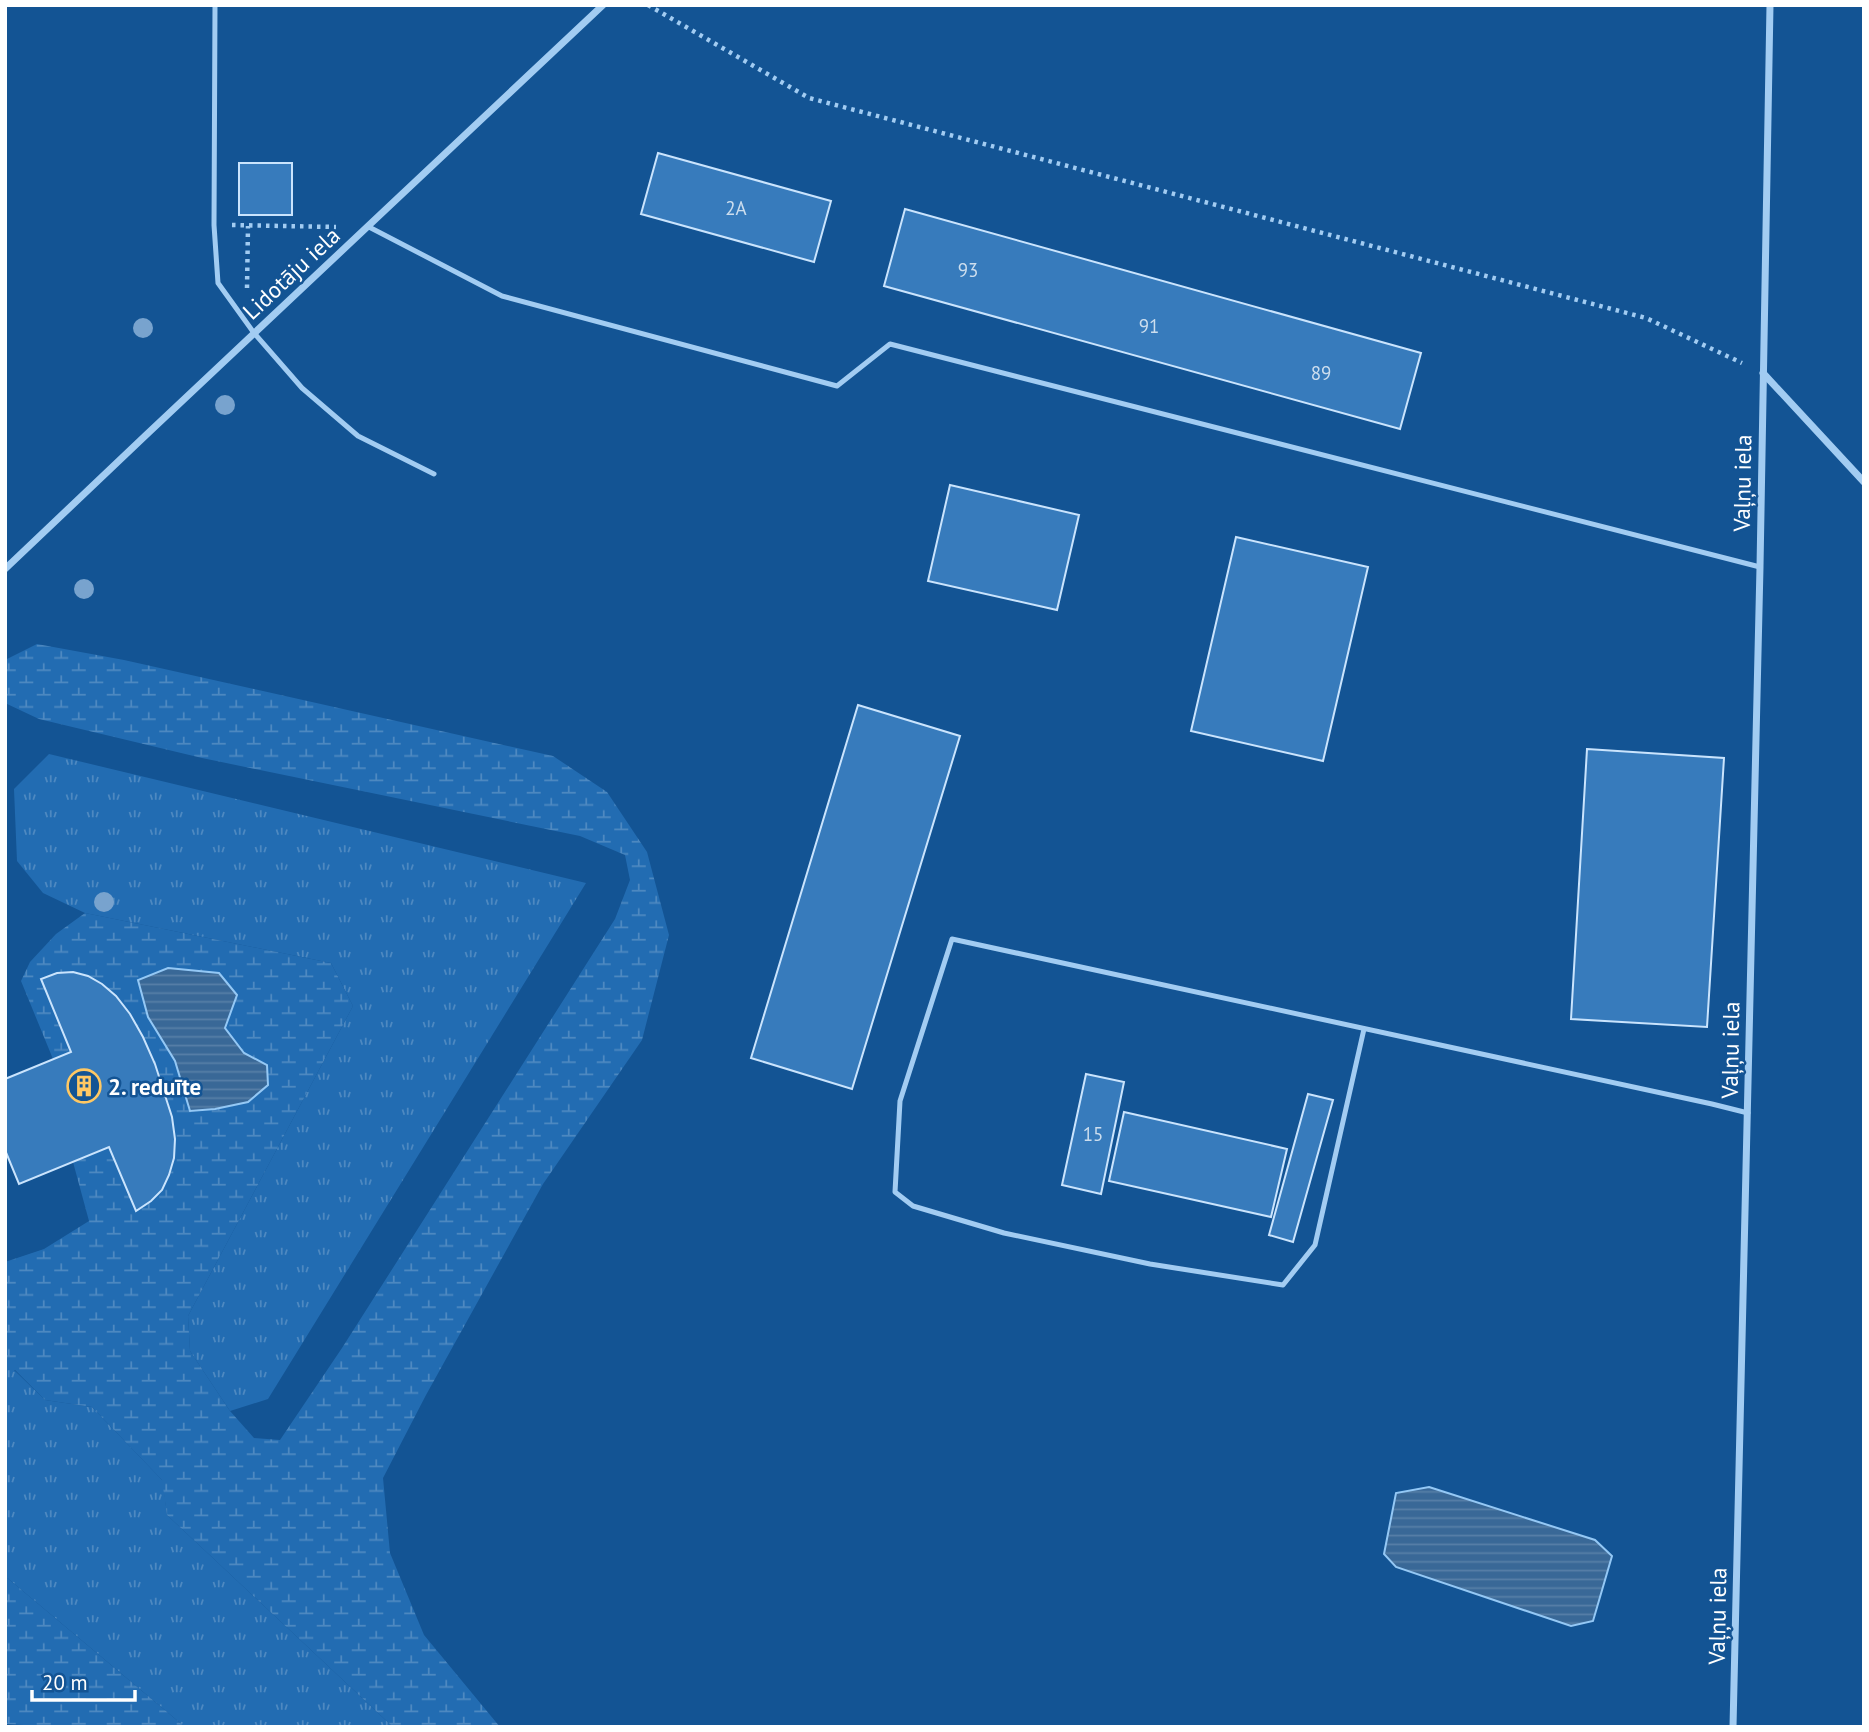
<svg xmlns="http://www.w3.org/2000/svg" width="1869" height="1732" font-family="'PT Sans',sans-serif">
	<defs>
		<pattern id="grass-tufts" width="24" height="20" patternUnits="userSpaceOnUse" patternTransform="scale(1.75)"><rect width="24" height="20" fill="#226cb2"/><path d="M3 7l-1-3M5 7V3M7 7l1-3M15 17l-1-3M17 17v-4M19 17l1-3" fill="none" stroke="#4e89c1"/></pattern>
		<pattern id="wetland-marsh" width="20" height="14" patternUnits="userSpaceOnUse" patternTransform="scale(1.75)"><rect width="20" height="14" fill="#226cb2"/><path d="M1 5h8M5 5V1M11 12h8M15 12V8" fill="none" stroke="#4e89c1"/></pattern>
		<pattern id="water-rules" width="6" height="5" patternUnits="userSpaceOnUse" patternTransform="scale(1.75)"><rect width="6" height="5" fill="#396897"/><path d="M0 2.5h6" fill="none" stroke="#577fa7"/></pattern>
	</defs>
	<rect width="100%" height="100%" fill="#135494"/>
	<g fill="url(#grass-tufts)">
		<polygon points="49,754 586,883 268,1399 230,1411 190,1351 188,1316 353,1006 331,963 85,913 43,893 17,861 14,789"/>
		<polygon points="5,1370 14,1370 45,1400 92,1407 163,1481 167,1515 393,1727 185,1727 5,1576"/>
	</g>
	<g fill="url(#wetland-marsh)" fill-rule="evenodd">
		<path d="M37 644 124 660 553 756 607 792 647 852 669 935 642 1040 543 1184 426 1395 383 1478 390 1553 424 1635 500 1727H393L167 1515 162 1480 92 1407 45 1400 15 1370H5V1262L44 1249 89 1221 73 1162 109 1147 162 1190C167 1180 172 1171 174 1160 183 1111 135 995 88 976 72 969 57 973 41 979L71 1052 53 1059 21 981 30 962 56 934 85 913 331 963 353 1006 188 1316 190 1351 230 1411 254 1438 280 1440 342 1348 615 919 630 880 625 855 580 836 202 758 39 719 5 703V660ZM237 995 225 1028 244 1053 267 1065 248 1102 215 1109 190 1111 175 1061 148 1017Z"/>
		<polygon points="5,1576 185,1727 61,1727 5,1724"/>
	</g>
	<g fill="url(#water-rules)" stroke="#94c8f5" stroke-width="2">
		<polygon points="168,968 219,973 237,995 225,1028 244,1053 267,1065 268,1085 248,1102 215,1109 190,1111 175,1061 148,1017 138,980"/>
		<polygon points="1429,1487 1595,1540 1612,1556 1593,1621 1571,1626 1396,1567 1384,1554 1396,1493"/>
	</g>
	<g fill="#377bbc" stroke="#cae4fd" stroke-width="2">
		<polygon points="658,153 831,201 814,262 641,214"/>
		<rect x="239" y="163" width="53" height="52"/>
		<polygon points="905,209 1421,353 1400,429 884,286"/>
		<polygon points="950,485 1079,515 1057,610 928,581"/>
		<polygon points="1236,537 1368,567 1323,761 1191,731"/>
		<polygon points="858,705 960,736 852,1089 751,1058"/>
		<polygon points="1587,749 1724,758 1707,1027 1571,1019"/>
		<polygon points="73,972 88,976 102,984 116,996 130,1014 143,1037 155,1064 172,1117 175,1139 174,1158 169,1175 162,1190 151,1201 136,1211 109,1147 19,1184 5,1150 5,1079 71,1052 41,979 57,973"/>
		<polygon points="1086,1074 1124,1082 1101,1194 1062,1185"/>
		<polygon points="1308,1094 1333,1100 1293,1242 1269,1235"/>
		<polygon points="1124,1112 1287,1149 1271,1217 1109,1181"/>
	</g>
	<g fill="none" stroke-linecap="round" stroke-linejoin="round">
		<g stroke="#a2ccf2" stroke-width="4.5" stroke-dasharray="3.5 5" stroke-linecap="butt">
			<polyline points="648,5 809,98 1646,318 1742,363"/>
			<polyline points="232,225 336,227"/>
			<polyline points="247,288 248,226"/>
		</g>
		<g stroke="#a2ccf2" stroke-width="5">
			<polyline points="215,5 214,225 218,283 254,333 302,388 358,436 434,474"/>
			<polyline points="369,227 502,296 837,386 890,344 1760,567"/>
			<polyline points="1364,1029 1315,1245 1283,1285 1150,1264 1004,1233 913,1206 895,1192 900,1101 952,939 1712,1104 1748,1113"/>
		</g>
		<g stroke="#a2ccf2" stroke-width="7">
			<polyline points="1763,373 1864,482"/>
			<polyline points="5,569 145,436 603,5"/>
			<polyline points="1733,1727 1760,567 1770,5"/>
		</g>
	</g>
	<g fill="#78a3ce">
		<circle cx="143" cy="328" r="10"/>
		<circle cx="225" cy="405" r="10"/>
		<circle cx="84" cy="589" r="10"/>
		<circle cx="104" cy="902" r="10"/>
	</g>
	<defs>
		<symbol id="building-ring" viewBox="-11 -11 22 22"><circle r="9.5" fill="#135494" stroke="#ffc863" stroke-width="1.5"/><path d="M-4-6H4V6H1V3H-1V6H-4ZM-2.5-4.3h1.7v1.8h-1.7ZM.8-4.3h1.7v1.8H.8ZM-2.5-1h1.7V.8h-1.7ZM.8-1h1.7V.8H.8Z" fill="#ffc863"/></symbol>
	</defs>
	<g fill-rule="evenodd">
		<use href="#building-ring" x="65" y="1067" width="38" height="38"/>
	</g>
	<g text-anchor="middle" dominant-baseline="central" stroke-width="5" stroke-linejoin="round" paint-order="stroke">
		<g font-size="19" fill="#cddeee">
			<text x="736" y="208">2A</text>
			<text x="968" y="270">93</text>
			<text x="1149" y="326">91</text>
			<text x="1321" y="373">89</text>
			<text x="1093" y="1134">15</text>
		</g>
		<g font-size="23" fill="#fff" stroke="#135494">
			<text transform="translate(291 273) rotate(-43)">Lidotāju iela</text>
			<text transform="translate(1742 483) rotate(-89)">Vaļņu iela</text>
			<text transform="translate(1730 1050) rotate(-89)">Vaļņu iela</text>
			<text transform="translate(1717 1616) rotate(-89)">Vaļņu iela</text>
		</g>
		<g font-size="23" font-weight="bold" fill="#fff" stroke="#135494" text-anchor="start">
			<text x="108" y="1086">2. reduīte</text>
		</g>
	</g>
	<rect width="1869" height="1732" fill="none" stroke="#ffffff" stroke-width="14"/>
	<path d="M32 1690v10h103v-10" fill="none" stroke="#ffffff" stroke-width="3.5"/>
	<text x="42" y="1690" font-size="21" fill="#ffffff" stroke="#135494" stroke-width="5" paint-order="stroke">20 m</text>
</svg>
